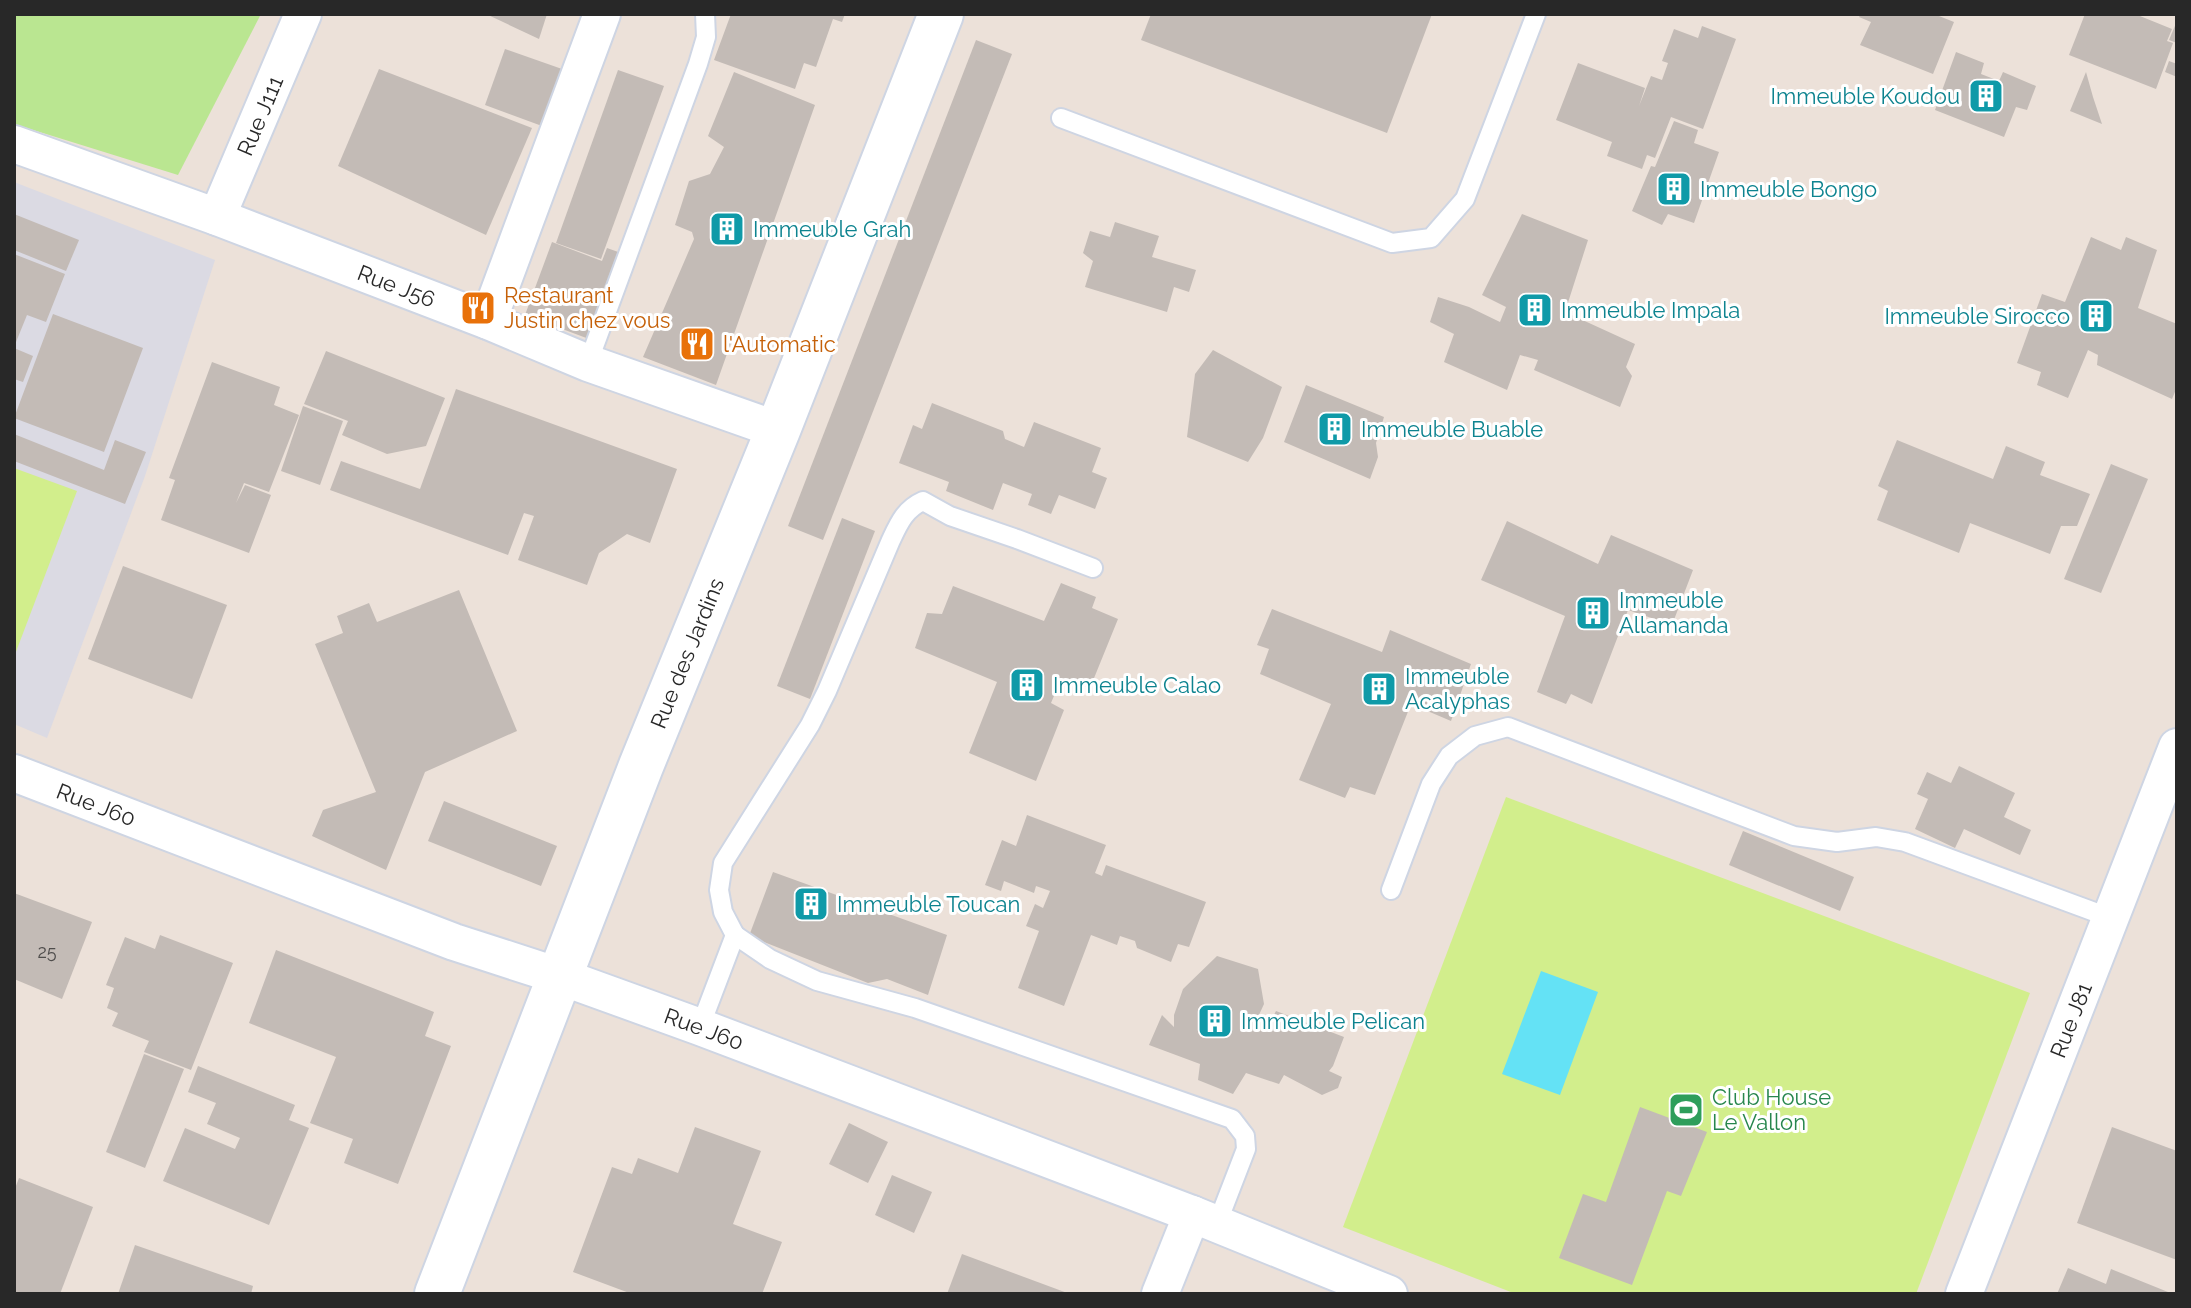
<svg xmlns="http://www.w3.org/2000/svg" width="2191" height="1308" font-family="Raleway,sans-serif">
	<rect width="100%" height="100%" fill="#ece1d9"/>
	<polygon fill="#dbdae3" points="14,182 215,260 145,476 47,738 14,724"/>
	<polygon fill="#bae691" points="14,14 261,14 178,175 14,124"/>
	<g fill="#d2ee8c">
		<polygon points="14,468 77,491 14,657"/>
		<polygon points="1506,797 2030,993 1916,1294 1516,1294 1343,1227"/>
	</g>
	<polygon fill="#64e2f5" points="1541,971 1598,992 1560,1095 1502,1074"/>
	<g fill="#c3bbb6">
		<polygon points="486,14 547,14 539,39"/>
		<polygon points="731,14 845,14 842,22 833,19 816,67 804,63 795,89 714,60"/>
		<polygon points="1151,14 1432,14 1387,133 1141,40"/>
		<polygon points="1861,14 1934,14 1954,22 1933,74 1860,45 1871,22 1859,17"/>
		<polygon points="2085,14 2135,14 2172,29 2167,41 2173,43 2156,89 2069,55"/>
		<polygon points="2177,21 2177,43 2169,40"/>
		<polygon points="1702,26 1736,39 1703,129 1671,117 1655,158 1647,155 1642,169 1607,156 1612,142 1556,120 1578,63 1645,88 1639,106 1651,76 1662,80 1668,63 1662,61 1674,29 1698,38"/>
		<polygon points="976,40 1012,54 823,540 788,526"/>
		<polygon points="505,49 562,69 542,126 485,105"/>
		<polygon points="1956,52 1984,63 1981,74 1999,81 2003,72 2036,86 2027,110 2016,107 2004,137 1935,110"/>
		<polygon points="2169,61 2177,64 2177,77 2165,72"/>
		<polygon points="379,69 532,128 486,235 338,166"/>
		<polygon points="618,70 664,86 601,259 556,243"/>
		<polygon points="734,72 815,105 716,385 643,357 694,239 692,232 675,225 689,181 710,174 724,147 708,136"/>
		<polygon points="2086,72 2093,97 2102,124 2070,111"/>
		<polygon points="1674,121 1698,130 1694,143 1719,152 1694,223 1668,214 1662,225 1632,211 1651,166 1655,167"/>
		<polygon points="14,214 79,240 66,271 14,250"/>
		<polygon points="1522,214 1588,240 1565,312 1635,344 1626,367 1632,376 1620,407 1534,370 1538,360 1520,355 1507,390 1444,362 1454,334 1430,322 1438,297 1469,307 1500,322 1506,307 1482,295"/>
		<polygon points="1115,222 1159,236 1152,257 1196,270 1189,292 1174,287 1167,312 1085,287 1093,261 1083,253 1090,231 1110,237"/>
		<polygon points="2091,237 2121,250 2126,237 2157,250 2138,308 2177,324 2177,387 2172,399 2097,365 2098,355 2088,350 2068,398 2037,385 2041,372 2017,363 2042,294 2065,302"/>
		<polygon points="552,242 602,261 607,248 621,253 589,339 525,315"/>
		<polygon points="14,254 65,274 46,322 27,315 14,347"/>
		<polygon points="53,314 143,348 104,452 14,418"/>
		<polygon points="14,348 33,356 23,382 14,379"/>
		<polygon points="1213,350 1282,387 1263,438 1248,462 1187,437 1195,374"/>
		<polygon points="326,351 445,398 426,446 387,454 342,435 348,421 304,404"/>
		<polygon points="212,362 280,387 274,405 299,415 269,492 244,483 236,503 245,485 271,495 249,553 161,520 175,480 169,478"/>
		<polygon points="1306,385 1384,417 1376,443 1378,457 1370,479 1284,442"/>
		<polygon points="456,389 677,469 650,543 627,534 599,553 587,585 518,560 534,516 524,513 508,555 330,490 341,461 420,489"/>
		<polygon points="932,403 1003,431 1005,439 1024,447 1034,422 1101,448 1092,472 1107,478 1095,509 1059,495 1051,514 1028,505 1032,494 1003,483 993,510 946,491 949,482 899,463 913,425 922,429"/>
		<polygon points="303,406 343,421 320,485 281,471"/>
		<polygon points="14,434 104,470 115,440 146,452 125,504 14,461"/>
		<polygon points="1897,440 1993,479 2006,446 2045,462 2040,475 2090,494 2077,526 2061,526 2050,554 1970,523 1959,553 1877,520 1888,491 1878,486"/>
		<polygon points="2111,464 2148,479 2101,593 2064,579"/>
		<polygon points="842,518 875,531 810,699 777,686"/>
		<polygon points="1507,521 1598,564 1611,535 1693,570 1672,625 1628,610 1592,704 1571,694 1566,704 1537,692 1565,616 1481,580"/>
		<polygon points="123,566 227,605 192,699 88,659"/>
		<polygon points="1061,583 1096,597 1092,608 1118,619 1090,688 1061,679 1051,703 1064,710 1036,781 969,753 997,682 915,648 927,613 942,614 953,586 1044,621"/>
		<polygon points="459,590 517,731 425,772 386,870 312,836 323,810 376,792 315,644 343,633 337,616 369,603 377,622"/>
		<polygon points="1272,609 1382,652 1390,630 1471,664 1451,721 1411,704 1375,795 1350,787 1345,798 1299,780 1331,704 1260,674 1269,649 1257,645"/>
		<polygon points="1959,766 2015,793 2004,817 2031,830 2020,855 1964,829 1955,848 1915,829 1928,799 1917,794 1927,772 1951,783"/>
		<polygon points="444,801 557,846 541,886 428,841"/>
		<polygon points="1027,815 1106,845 1095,873 1102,876 1106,865 1206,902 1189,947 1178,944 1171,962 1137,948 1135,941 1120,936 1117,945 1091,935 1064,1006 1018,988 1039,931 1026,926 1035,904 1043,908 1050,891 1036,886 1034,893 1004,881 1001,891 985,885 1002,840 1016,846"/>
		<polygon points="1743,831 1854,877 1840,911 1729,865"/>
		<polygon points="773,872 947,935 928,995 887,979 868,983 749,936"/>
		<polygon points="14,893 92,922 62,999 14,979"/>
		<polygon points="160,935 233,963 191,1070 144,1052 149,1041 112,1026 118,1013 107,1008 114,988 106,985 125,937 155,949"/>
		<polygon points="276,950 434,1012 425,1036 451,1046 398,1184 344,1163 353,1139 310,1123 336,1057 249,1023"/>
		<polygon points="1217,956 1258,969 1264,1004 1253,1028 1265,1032 1276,1011 1344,1037 1333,1066 1329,1071 1342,1077 1338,1088 1322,1095 1284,1075 1279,1084 1246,1073 1233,1094 1198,1080 1200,1064 1149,1045 1162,1015 1174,1027 1174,1015 1183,989"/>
		<polygon points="144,1054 184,1069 145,1168 106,1152"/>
		<polygon points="198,1066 295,1105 289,1120 309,1128 269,1225 163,1181 185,1128 235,1149 240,1138 207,1124 216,1103 188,1092"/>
		<polygon points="1640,1107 1707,1132 1681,1196 1667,1191 1632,1285 1559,1258 1583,1194 1606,1202"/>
		<polygon points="849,1123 888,1142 868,1183 829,1164"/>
		<polygon points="695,1127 761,1151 733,1224 782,1242 762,1294 632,1294 573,1272 612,1167 632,1174 638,1158 678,1173"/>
		<polygon points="2112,1127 2177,1151 2177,1260 2077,1223"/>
		<polygon points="892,1175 932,1192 914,1233 875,1215"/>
		<polygon points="19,1178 93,1207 60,1294 14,1294 14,1191"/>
		<polygon points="135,1245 253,1286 251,1294 118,1294"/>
		<polygon points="962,1254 1070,1294 947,1294"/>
		<polygon points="2068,1268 2106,1284 2111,1269 2173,1294 2057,1294"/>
	</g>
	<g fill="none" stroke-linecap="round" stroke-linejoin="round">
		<defs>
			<g id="service">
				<polyline points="1061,118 1392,243 1431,238 1465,199 1536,14"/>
				<polyline points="588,363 698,64 706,37 705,14"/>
				<polyline points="1391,890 1431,784 1449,756 1475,736 1508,727 1794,836 1837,842 1876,837 1905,842 2111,918"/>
				<polyline points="735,935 770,959 817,981 915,1008 1232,1119 1245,1136 1246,1149 1217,1224"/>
				<path d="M700 1027 735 935 723 912 719 890 723 863 810 725 827 691 891 540C899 523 905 509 923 501L950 516 1017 539 1093 568"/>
			</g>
			<g id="minor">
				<path id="s1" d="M14 144 217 217 488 321 588 363 778 430"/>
				<path id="s2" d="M217 217 303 14"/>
				<polyline points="488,321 602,14"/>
				<path id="s3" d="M14 773 454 942 559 976 700 1027 1192 1214 1389 1294"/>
				<polyline points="1160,1294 1192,1214"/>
				<path id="s4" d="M1964 1294 2177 747"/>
			</g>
			<g id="secondary">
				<path id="s5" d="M437 1294 641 766 778 430 941 14"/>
			</g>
		</defs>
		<use href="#service" stroke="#ced5e3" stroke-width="22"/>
		<use href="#minor" stroke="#ced5e3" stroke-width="40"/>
		<use href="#secondary" stroke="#ced5e3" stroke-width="48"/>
		<use href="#service" stroke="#fff" stroke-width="18"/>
		<use href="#minor" stroke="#fff" stroke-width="36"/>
		<use href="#secondary" stroke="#fff" stroke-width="44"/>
	</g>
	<defs>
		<symbol id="building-square" viewBox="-11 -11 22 22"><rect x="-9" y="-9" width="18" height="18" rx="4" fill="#0f9aa8" stroke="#fff"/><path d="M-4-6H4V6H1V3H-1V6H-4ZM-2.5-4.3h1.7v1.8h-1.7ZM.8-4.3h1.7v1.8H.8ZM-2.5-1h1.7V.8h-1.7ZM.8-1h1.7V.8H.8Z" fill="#fff"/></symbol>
		<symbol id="restaurant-square" viewBox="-11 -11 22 22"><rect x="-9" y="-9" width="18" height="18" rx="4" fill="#e8710a" stroke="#fff"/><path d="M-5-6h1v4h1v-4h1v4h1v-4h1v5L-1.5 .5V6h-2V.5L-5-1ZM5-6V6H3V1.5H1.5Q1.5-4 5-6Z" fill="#fff"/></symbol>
		<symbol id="stadium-square" viewBox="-11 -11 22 22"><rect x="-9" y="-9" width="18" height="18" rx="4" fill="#2e9e5b" stroke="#fff"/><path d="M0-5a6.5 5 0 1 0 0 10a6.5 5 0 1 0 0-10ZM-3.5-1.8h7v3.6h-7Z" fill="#fff"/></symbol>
	</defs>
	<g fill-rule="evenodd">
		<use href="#building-square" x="1966" y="76" width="40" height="40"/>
		<use href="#building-square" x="1654" y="169" width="40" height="40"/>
		<use href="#building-square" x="707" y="209" width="40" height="40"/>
		<use href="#restaurant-square" x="458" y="288" width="40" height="40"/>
		<use href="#building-square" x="1515" y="290" width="40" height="40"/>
		<use href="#building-square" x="2076" y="296" width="40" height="40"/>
		<use href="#restaurant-square" x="677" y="324" width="40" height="40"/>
		<use href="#building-square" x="1315" y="409" width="40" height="40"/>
		<use href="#building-square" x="1573" y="593" width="40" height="40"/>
		<use href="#building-square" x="1007" y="665" width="40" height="40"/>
		<use href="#building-square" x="1359" y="669" width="40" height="40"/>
		<use href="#building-square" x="791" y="884" width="40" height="40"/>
		<use href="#building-square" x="1195" y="1001" width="40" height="40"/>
		<use href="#stadium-square" x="1666" y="1090" width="40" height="40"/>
	</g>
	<g text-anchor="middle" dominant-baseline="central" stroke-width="6" stroke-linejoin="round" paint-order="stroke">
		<g font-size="18" fill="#4f4d4c">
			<text x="47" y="951">25</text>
		</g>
		<g font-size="22" fill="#0d838f" stroke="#fff" text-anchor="start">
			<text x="1960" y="96" text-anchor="end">Immeuble Koudou</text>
			<text x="1700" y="189">Immeuble Bongo</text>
			<text x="753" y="229">Immeuble Grah</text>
			<text x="1561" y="310">Immeuble Impala</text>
			<text x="2070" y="316" text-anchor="end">Immeuble Sirocco</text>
			<text x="1361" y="429">Immeuble Buable</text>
			<text x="1619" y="600">Immeuble<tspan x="1619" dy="25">Allamanda</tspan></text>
			<text x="1405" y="676">Immeuble<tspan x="1405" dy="25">Acalyphas</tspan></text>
			<text x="1053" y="685">Immeuble Calao</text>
			<text x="837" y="904">Immeuble Toucan</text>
			<text x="1241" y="1021">Immeuble Pelican</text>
		</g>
		<g font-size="22" fill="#282828" stroke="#fff">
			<text stroke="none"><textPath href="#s2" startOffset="110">Rue J111</textPath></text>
			<text stroke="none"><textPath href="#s1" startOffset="408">Rue J56</textPath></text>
			<text stroke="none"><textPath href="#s5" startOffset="688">Rue des Jardins</textPath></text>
			<text stroke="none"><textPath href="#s3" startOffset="88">Rue J60</textPath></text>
			<text stroke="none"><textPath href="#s4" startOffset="294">Rue J81</textPath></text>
			<text stroke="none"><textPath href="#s3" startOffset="736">Rue J60</textPath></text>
		</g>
		<g font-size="22" fill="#c56008" stroke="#fff" text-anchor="start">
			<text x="504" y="295">Restaurant<tspan x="504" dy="25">Justin chez vous</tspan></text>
			<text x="723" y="344">l'Automatic</text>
		</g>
		<g font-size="22" fill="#27864d" stroke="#fff" text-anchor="start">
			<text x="1712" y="1097">Club House<tspan x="1712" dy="25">Le Vallon</tspan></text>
		</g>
	</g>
	<rect width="2191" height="1308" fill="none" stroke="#282828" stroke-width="32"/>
</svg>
